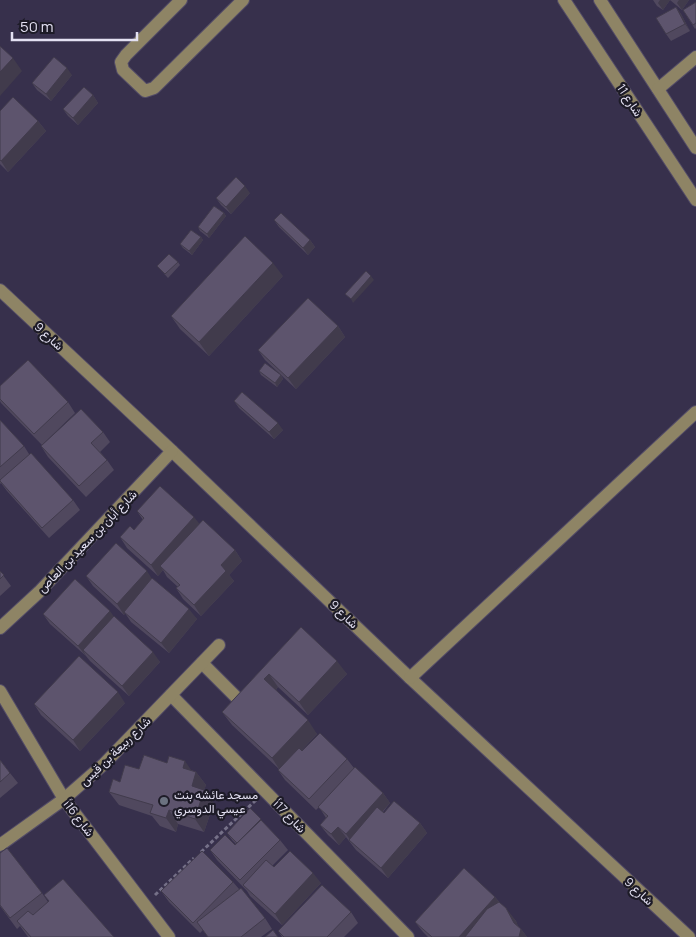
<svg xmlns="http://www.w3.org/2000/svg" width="696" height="937" font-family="Manrope,Vazirmatn,sans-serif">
	<rect width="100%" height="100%" fill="#37304c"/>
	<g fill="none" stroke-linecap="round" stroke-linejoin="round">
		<defs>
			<g id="minor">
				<polyline points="181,0 126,55 121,62 123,70 145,91 154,88 243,0"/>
				<polyline points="564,0 696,200"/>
				<polyline points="600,0 696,148"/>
				<polyline points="658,89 696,57"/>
				<polyline points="0,290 172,451 410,678 689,937"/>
				<polyline points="0,628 39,592 172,451"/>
				<polyline points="202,663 241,702"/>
				<polyline points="410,678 696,412"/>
				<polyline points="0,691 64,799 169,937"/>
				<polyline points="171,695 408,937"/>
				<polyline points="0,845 64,799 104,764 219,645"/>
			</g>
		</defs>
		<use href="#minor" stroke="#534c67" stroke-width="14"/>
		<g stroke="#757088" stroke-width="3" stroke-dasharray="4 2.5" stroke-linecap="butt">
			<polyline points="201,852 256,800"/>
			<polyline points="155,895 194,858"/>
		</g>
		<use href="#minor" stroke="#8e8465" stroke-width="12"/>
	</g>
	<g fill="#50485e">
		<polygon points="653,0 689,0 682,10 670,0 663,10 657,6"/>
		<polygon points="696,2 696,28 695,29 683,10"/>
		<polygon points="676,7 681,14 690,31 671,41 666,34"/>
		<polygon points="72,75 51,101 37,90 32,83"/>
		<polygon points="93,95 98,103 78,125 68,116 63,109"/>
		<polygon points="0,111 38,121 46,131 8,172 0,164"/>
		<polygon points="250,193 231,214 221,205 216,198"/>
		<polygon points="224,213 226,216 209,238 200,231 198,227"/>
		<polygon points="274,220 310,240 315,247 308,255 279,227"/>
		<polygon points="201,237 203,240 192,255 183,248 180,244"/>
		<polygon points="178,262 180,265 168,278 157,266"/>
		<polygon points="283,276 209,356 180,329 171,316"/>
		<polygon points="338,326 345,337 296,389 265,360 258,350"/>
		<polygon points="259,371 281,375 283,379 277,387 261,375"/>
		<polygon points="0,386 68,402 75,413 42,445 1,403 0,401"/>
		<polygon points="234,401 283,430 274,439 239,408"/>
		<polygon points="0,420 24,446 29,454 73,500 80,510 49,538 7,491 1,483 0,484"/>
		<polygon points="103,432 110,442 100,452 107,460 114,470 86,497 48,457 41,446"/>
		<polygon points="137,511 200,524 235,550 242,561 229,575 234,581 201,616 183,599 176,588 178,587 167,577 163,570 158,576 127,548 120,537 134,530 143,520"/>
		<polygon points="0,571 11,586 0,596"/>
		<polygon points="86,576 152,578 197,619 169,653 131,622 125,613 124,615 93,586"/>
		<polygon points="43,614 114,616 160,662 129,696 90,661 86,656 50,624"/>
		<polygon points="301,627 347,674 308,715 278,687 276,690 317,734 302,750 347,759 354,768 383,793 390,803 383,812 420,823 427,833 388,878 356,850 349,841 346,837 339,845 328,835 320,825 326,818 319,807 316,810 285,780 278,770 279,769 232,725 222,712"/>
		<polygon points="125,703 80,751 41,715 34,704"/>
		<polygon points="0,760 10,773 18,783 0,798"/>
		<polygon points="139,769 191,770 196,772 206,785 204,790 214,803 204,832 178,824 176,832 160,826 152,816 119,805 109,792 120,782"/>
		<polygon points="265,825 280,840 288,850 272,866 274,867 321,883 282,925 250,896 247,891 217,860 210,850 235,845 236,844 232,840 227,833"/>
		<polygon points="0,853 42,893 48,902 49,901 44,895 114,937 28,937 20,926 17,929 0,906"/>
		<polygon points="233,882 239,889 265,918 272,929 261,937 208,937 203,930 200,933 169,902 161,891"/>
		<polygon points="495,897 516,921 518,927 521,929 527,937 428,937 423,932 415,922"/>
		<polygon points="351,912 358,923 344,937 282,937 278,931"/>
	</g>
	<g fill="#413b4c">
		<polygon points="660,0 670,0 663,10 658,3"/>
		<polygon points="679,0 689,0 682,10 677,3"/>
		<polygon points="676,7 681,14 690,31 685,24"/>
		<polygon points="13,58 22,71 0,96 0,72"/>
		<polygon points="67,68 72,75 51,101 46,94"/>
		<polygon points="93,95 98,103 78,125 73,118"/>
		<polygon points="38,121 46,131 8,172 1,161"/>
		<polygon points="245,186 250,193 231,214 226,207"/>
		<polygon points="224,213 226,216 209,238 207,234"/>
		<polygon points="201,237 203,240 192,255 189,251"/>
		<polygon points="310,240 315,247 308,255 303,248"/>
		<polygon points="273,263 283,276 209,356 199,342"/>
		<polygon points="371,276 374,280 353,303 351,299"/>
		<polygon points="338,326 345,337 296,389 288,378"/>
		<polygon points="281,375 283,379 277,387 275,383"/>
		<polygon points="278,423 283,430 274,439 269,432"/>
		<polygon points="194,517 202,527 160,566 163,570 158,576 151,565"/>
		<polygon points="235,550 242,561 229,575 234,581 201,616 194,605 221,565"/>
		<polygon points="147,571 154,582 124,615 117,604"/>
		<polygon points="189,609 197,619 169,653 161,643"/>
		<polygon points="110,611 117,621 83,650 86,656 78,646"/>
		<polygon points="153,652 160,662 129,696 122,686"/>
		<polygon points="337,661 347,674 308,715 299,702"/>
		<polygon points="269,674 278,687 273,693 264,679"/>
		<polygon points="118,692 125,703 80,751 73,740"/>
		<polygon points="308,720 317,734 281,772 272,758"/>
		<polygon points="185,761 194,774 183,768"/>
		<polygon points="196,772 206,785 201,799 192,786"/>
		<polygon points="204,790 214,803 204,832 195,819"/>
		<polygon points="383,793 390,803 353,844 346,834"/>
		<polygon points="169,810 178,824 176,832 166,818"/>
		<polygon points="420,823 427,833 388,878 381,868"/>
		<polygon points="338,827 346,837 339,845 331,834"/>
		<polygon points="313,873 321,883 282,925 275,914"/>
		<polygon points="495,897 503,907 476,937 459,937"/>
		<polygon points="506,908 516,921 521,932 521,929 527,937 519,937"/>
	</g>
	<g fill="#5d546d" stroke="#413b4c">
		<polygon points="696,2 696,23 693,25 683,10"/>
		<polygon points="676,7 685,24 666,34 656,18"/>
		<polygon points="0,46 13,58 0,72"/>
		<polygon points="54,57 67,68 46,94 32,83"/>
		<polygon points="84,87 93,95 73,118 63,109"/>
		<polygon points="13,97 38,121 1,161 0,160 0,111"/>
		<polygon points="236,177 245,186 226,207 216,198"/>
		<polygon points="214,206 224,213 207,234 198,227"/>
		<polygon points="281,213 310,240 303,248 274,220"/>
		<polygon points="191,230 201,237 189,251 180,244"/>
		<polygon points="245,236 273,263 199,342 171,316"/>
		<polygon points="169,254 178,262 165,274 157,266"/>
		<polygon points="366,271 371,276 351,299 345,294"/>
		<polygon points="308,298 338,326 288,378 258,350"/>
		<polygon points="28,360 68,402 34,434 0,399 0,386"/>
		<polygon points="265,363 281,375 275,383 259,371"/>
		<polygon points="242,392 278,423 269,432 234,401"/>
		<polygon points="81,409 103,432 91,443 107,460 79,486 41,446"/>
		<polygon points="0,420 24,446 0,467"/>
		<polygon points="31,453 73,500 42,528 0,481 0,480"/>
		<polygon points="160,486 194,517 151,565 120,537 130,526 134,530 144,518 137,511"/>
		<polygon points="203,520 235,550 221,565 226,571 194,605 176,588 180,585 160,566"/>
		<polygon points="116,543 147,571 117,604 86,576"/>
		<polygon points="0,571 4,575 0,579"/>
		<polygon points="152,578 189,609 161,643 124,612"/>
		<polygon points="75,579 110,611 78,646 43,614"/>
		<polygon points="114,616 153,652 122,686 83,650"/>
		<polygon points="301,627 337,661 299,702 269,674 264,679 308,720 272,758 222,712"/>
		<polygon points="79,656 118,692 73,740 34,704"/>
		<polygon points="320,733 347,759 309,799 278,770 299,748 302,751"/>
		<polygon points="144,755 167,763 169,756 185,761 183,768 196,772 192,786 204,790 195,819 169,810 166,818 150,813 153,805 109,792 113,779 120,782 125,765 139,769"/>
		<polygon points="0,760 10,773 0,782"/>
		<polygon points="355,767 383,793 346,834 338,827 331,834 320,825 328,816 318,807"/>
		<polygon points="394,801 420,823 381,868 349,840 377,807 384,813"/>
		<polygon points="250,808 261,819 237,843 227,833"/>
		<polygon points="261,820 280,840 240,880 210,850 225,835 235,845"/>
		<polygon points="7,848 42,893 10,918 0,905 0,853"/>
		<polygon points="202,851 233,882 193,923 161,891"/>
		<polygon points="290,851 313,873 275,914 243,885 266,860 274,867"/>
		<polygon points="464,868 495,897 459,937 432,937 415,922"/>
		<polygon points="63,879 114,937 31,937 17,921 28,911 33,915 49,901 44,895"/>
		<polygon points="322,885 351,912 327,937 284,937 278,931"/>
		<polygon points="241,888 265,918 241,937 208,937 197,922"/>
		<polygon points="499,902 506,908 514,923 521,929 519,937 465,937 487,909"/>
		<polygon points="273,930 278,937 265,937"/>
	</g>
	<circle fill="#6b7280" stroke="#1d1b27" stroke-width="2" cx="164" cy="801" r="5"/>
	<g text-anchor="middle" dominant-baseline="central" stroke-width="4.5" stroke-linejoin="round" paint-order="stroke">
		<g font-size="12" fill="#e4e1f3" stroke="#1d1b27">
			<text transform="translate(630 100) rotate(57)">شارع 11</text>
			<text transform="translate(49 336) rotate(43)">شارع 9</text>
			<text transform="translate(87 541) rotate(-46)">شارع أبان بن سعيد بن العاص</text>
			<text transform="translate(344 614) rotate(44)">شارع 9</text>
			<text transform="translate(115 751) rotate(-44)">شارع ربيعة بن قيس</text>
			<text transform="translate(290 816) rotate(46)">شارع 17أ</text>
			<text transform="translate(79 818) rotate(53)">شارع 16أ</text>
			<text transform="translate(639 891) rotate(43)">شارع 9</text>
		</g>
		<g font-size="12" fill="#e4e1f3" stroke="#1d1b27" text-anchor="start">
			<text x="174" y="794">مسجد عائشه بنت<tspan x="174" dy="14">عيسي الدوسري</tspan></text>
		</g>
	</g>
	<path d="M12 32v8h125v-8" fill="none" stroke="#e4e1f3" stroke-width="2.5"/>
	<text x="20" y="32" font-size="15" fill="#e4e1f3" stroke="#1d1b27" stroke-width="4" paint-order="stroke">50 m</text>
</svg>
